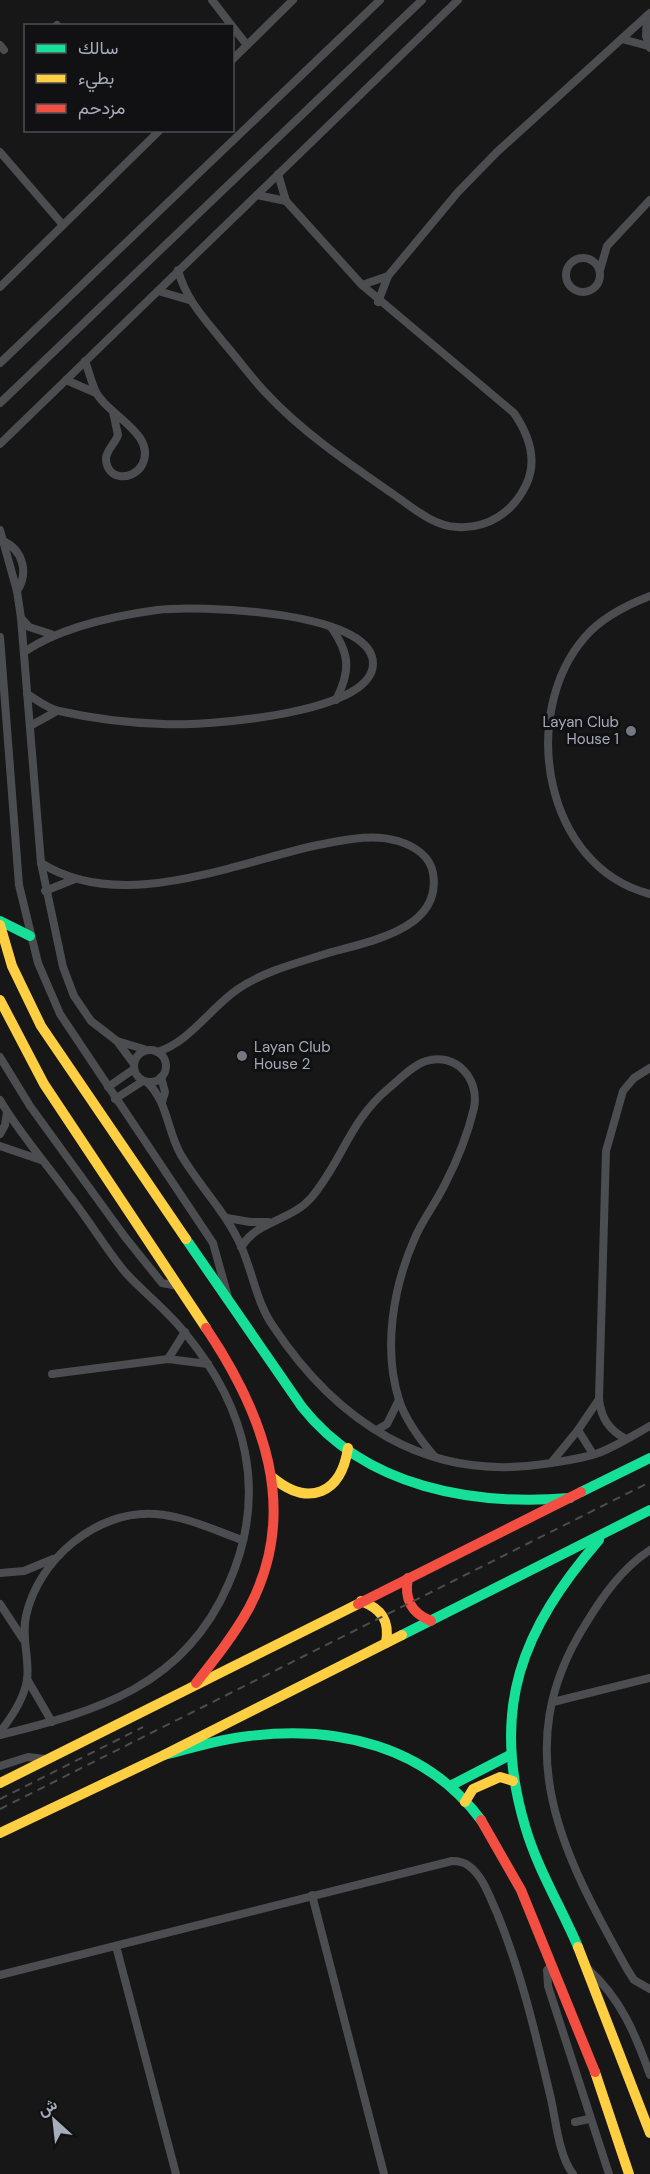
<svg xmlns="http://www.w3.org/2000/svg" width="650" height="2174" font-family="'DM Sans',Vazirmatn,sans-serif">
	<rect width="100%" height="100%" fill="#171717"/>
	<g fill="none" stroke-linecap="round" stroke-linejoin="round">
		<g stroke="#4b4d50" stroke-width="8">
			<polyline points="212,0 232,26"/>
			<polyline points="647,16 646,36 650,48"/>
			<polyline points="57,25 58,26"/>
			<polyline points="232,26 247,45"/>
			<polyline points="622,39 648,46"/>
			<polyline points="0,45 4,50"/>
			<polyline points="232,60 293,0"/>
			<polyline points="0,152 63,225"/>
			<polyline points="257,195 286,201"/>
			<circle cx="583" cy="275" r="17"/>
			<path d="M178 270C186 300 205 319 224 343 238 359 250 376 265 392 302 432 348 463 393 494 412 507 433 526 457 527 488 529 513 512 526 485 538 460 529 435 514 413L362 285 286 201 278 174"/>
			<polyline points="600,270 607,246 650,200"/>
			<polyline points="362,285 388,276"/>
			<polyline points="0,287 160,130"/>
			<polyline points="158,291 189,300"/>
			<polyline points="378,302 388,276 458,192 497,152 650,13"/>
			<path d="M85 361C89 371 91 382 96 392 107 415 158 434 142 465 133 481 107 481 106 459 106 450 115 444 118 435L113 412"/>
			<polyline points="0,363 380,0"/>
			<polyline points="66,380 96,393"/>
			<polyline points="0,403 422,0"/>
			<polyline points="0,444 458,0"/>
			<polyline points="0,530 17,591 21,618 41,863 63,967 74,996 91,1021 117,1041 134,1064"/>
			<path d="M3 541C23 550 29 573 17 591"/>
			<path d="M650 596C627 605 602 617 585 637 518 714 544 867 650 894"/>
			<polyline points="21,618 29,627 51,634"/>
			<path d="M331 627C350 654 351 670 336 700"/>
			<polyline points="0,637 19,885 38,963 60,1014 213,1243 228,1297"/>
			<path d="M24 652C61 627 113 616 157 610 194 605 374 610 373 664 372 715 202 726 163 724 131 723 90 718 59 711 48 709 37 700 27 694"/>
			<polyline points="30,726 57,711"/>
			<path d="M41 863C122 914 234 863 318 845 345 840 371 833 398 841 414 846 430 856 433 873 443 932 363 942 322 955 293 964 263 972 238 989 210 1008 190 1042 157 1052"/>
			<polyline points="45,891 75,879"/>
			<polyline points="117,1041 147,1050"/>
			<circle cx="150" cy="1066" r="16"/>
			<polyline points="0,1057 30,1106 125,1237 162,1283 178,1286"/>
			<polyline points="161,1077 165,1092 162,1102"/>
			<path d="M147 1082C168 1102 167 1131 181 1155 200 1187 226 1212 241 1246 253 1273 256 1301 273 1326 336 1421 426 1482 544 1464 563 1461 583 1459 601 1452 618 1445 634 1435 650 1426"/>
			<polyline points="108,1087 134,1069"/>
			<polyline points="115,1099 143,1081"/>
			<path d="M0 1100C20 1134 46 1163 69 1195 89 1220 105 1248 125 1272 144 1293 167 1310 185 1333 247 1408 269 1494 228 1585 184 1686 98 1711 0 1735"/>
			<polyline points="0,1134 5,1125 7,1112"/>
			<polyline points="0,1146 41,1160"/>
			<polyline points="227,1218 250,1222 268,1222"/>
			<path d="M241 1247C258 1220 291 1221 311 1198 342 1162 349 1121 389 1088 400 1079 413 1065 426 1061 456 1052 480 1079 474 1108 468 1133 457 1161 445 1184 436 1203 422 1220 414 1240 393 1288 383 1349 399 1400 406 1421 421 1441 435 1457"/>
			<polyline points="168,1359 185,1332"/>
			<polyline points="52,1374 168,1359 208,1364"/>
			<polyline points="377,1430 387,1424 399,1400"/>
			<polyline points="578,1430 593,1454"/>
			<path d="M626 1439C609 1430 601 1418 599 1399L606 1151 623 1091 634 1078 650 1068"/>
			<polyline points="551,1463 578,1430 599,1399"/>
			<path d="M650 1550C622 1568 602 1597 585 1625 506 1750 564 1856 627 1969L634 1980 650 1989"/>
			<polyline points="0,1573 24,1571 53,1559"/>
			<polyline points="0,1604 23,1639"/>
			<polyline points="27,1679 52,1722"/>
			<polyline points="553,1702 650,1678"/>
			<path d="M0 1732C11 1718 24 1699 27 1680 30 1659 21 1638 26 1616 38 1560 96 1510 155 1514 185 1516 214 1530 242 1540"/>
			<polyline points="0,1766 28,1757 45,1759"/>
			<polyline points="312,1895 384,2174"/>
			<polyline points="116,1946 176,2174"/>
			<polyline points="551,1966 547,1970 548,1986 609,2174"/>
			<path d="M588 1969C621 1999 635 2033 650 2075"/>
			<path d="M0 1975 452 1861C458 1861 464 1862 469 1866 483 1876 490 1898 497 1913 522 1974 536 2036 551 2099 556 2122 559 2156 573 2174"/>
			<polyline points="575,2122 589,2119"/>
		</g>
		<g stroke="#16e098" stroke-width="10">
			<polyline points="0,921 30,936"/>
			<path d="M186 1239 302 1407C366 1488 474 1506 570 1498"/>
			<polyline points="581,1492 650,1458"/>
			<polyline points="402,1635 650,1510"/>
			<path d="M164 1755C192 1748 220 1739 249 1736 337 1725 426 1746 481 1820"/>
			<polyline points="450,1786 510,1755"/>
			<path d="M578 1947C561 1907 537 1868 525 1826 490 1708 522 1629 599 1540"/>
		</g>
		<g stroke="#ffcf43" stroke-width="10">
			<polyline points="0,925 12,966 41,1026 186,1239"/>
			<polyline points="0,1000 44,1084 206,1328"/>
			<path d="M273 1478C309 1507 341 1494 348 1448"/>
			<path d="M361 1601C382 1609 390 1621 386 1643"/>
			<polyline points="0,1783 358,1604"/>
			<polyline points="465,1802 473,1789 500,1777 513,1781"/>
			<polyline points="0,1833 164,1755 402,1635"/>
			<polyline points="578,1947 650,2133"/>
			<polyline points="595,2072 629,2174"/>
		</g>
		<g stroke="#f24e42" stroke-width="10">
			<path d="M408 1578C404 1599 411 1613 431 1621"/>
			<polyline points="358,1604 581,1492"/>
			<path d="M196 1683C215 1659 234 1635 249 1608 301 1510 263 1413 206 1328"/>
			<polyline points="481,1820 521,1890 595,2072"/>
		</g>
		<g stroke="#4b4d50" stroke-width="2" stroke-dasharray="8 6" stroke-linecap="butt">
			<polyline points="0,1799 143,1727"/>
			<polyline points="0,1809 650,1482"/>
		</g>
	</g>
	<g fill="#757880" stroke="#111113" stroke-width="2">
		<circle cx="631" cy="731" r="6"/>
		<circle cx="242" cy="1056" r="6"/>
	</g>
	<g text-anchor="middle" dominant-baseline="central" stroke-width="6" stroke-linejoin="round" paint-order="stroke">
		<g font-size="15" fill="#a7acb9" stroke="#111113" text-anchor="end">
			<text x="619" y="722">Layan Club<tspan x="619" dy="17">House 1</tspan></text>
			<text x="254" y="1047" text-anchor="start">Layan Club<tspan x="254" dy="17">House 2</tspan></text>
		</g>
	</g>
	<rect x="24" y="24" width="210" height="108" fill="#111113" stroke="#4d4f55" stroke-width="1.5"/>
	<rect x="36" y="44" width="30" height="9" fill="#16e098" stroke="#4d4f55" stroke-width="1.5"/>
	<text x="78" y="54" font-size="18" fill="#a7acb9">سالك</text>
	<rect x="36" y="74" width="30" height="9" fill="#ffcf43" stroke="#4d4f55" stroke-width="1.5"/>
	<text x="78" y="84" font-size="18" fill="#a7acb9">بطيء</text>
	<rect x="36" y="104" width="30" height="9" fill="#f24e42" stroke="#4d4f55" stroke-width="1.5"/>
	<text x="78" y="114" font-size="18" fill="#a7acb9">مزدحم</text>
	<g transform="translate(54 2120) rotate(333)" stroke="#111113" stroke-width="4.5" paint-order="stroke">
	<path d="M0-4.5L10 22L0 15L-10 22Z" fill="#a7acb9"/>
	<text y="-9" font-size="16" font-weight="bold" text-anchor="middle" fill="#a7acb9">ش</text>
	</g>
</svg>
